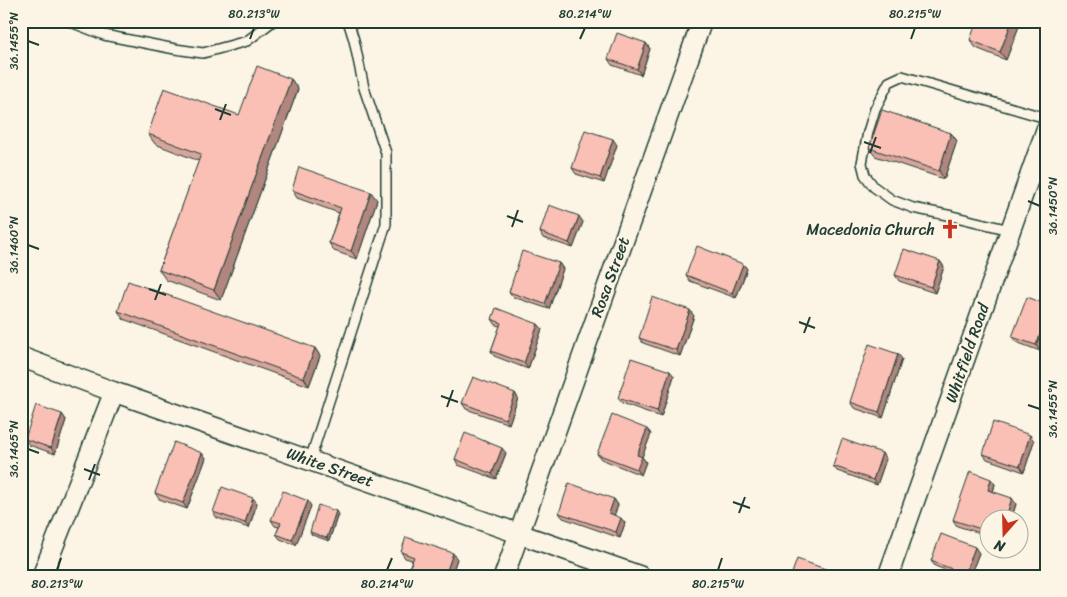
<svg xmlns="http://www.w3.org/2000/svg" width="1067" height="597" font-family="Sriracha,sans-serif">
	<rect width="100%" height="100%" fill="#fcf5e5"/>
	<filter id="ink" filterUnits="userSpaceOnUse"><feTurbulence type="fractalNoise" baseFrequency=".02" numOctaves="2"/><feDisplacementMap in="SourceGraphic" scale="10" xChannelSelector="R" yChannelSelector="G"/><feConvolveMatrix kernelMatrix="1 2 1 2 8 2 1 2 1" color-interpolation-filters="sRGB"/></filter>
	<g filter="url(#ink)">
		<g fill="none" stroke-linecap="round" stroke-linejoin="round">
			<defs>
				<g id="lane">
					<polyline points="68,21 104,35 175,49 203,53 247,41 273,21"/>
					<polyline points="1010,230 952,216 913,208 892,200 874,187 865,175 862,163 868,132 875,109 889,82 902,76 1046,118"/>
					<polyline points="310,460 386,224 386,153 364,88 354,40 348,21"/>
				</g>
				<g id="street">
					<polyline points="21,357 114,392 640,576"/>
					<polyline points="42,576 114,392"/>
					<polyline points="504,576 702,21"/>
					<polyline points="888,576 1046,130"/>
				</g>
			</defs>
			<use href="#lane" stroke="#1f3d34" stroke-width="12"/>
			<use href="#street" stroke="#1f3d34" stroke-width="22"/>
			<use href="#lane" stroke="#fcf5e5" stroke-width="9"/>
			<use href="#street" stroke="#fcf5e5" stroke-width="19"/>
		</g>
		<g fill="#d8a59c" stroke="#1f3d34">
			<polygon points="1021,21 1006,60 976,48 970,40"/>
			<polygon points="646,43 650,49 641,75 612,65 608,59"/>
			<polygon points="291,79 298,89 221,300 166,280 159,270 199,161 155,144 148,134 239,115"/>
			<polygon points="951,133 957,141 944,179 875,156 869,148"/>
			<polygon points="617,145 604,183 576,174 572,168"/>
			<polygon points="292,190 377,200 357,259 334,251 329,243 339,213 297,198"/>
			<polygon points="583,222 573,248 543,238 540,232"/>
			<polygon points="1046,238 1046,265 1043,264 1039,259"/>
			<polygon points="940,261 944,267 935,293 899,281 895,275"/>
			<polygon points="559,263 563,269 549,309 513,297 509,292"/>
			<polygon points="743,264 747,269 736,298 690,281 686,275"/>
			<polygon points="1046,304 1046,338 1045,338 1040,351 1016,342 1012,337"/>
			<polygon points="118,311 315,348 320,356 309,386 123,319"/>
			<polygon points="694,316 680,356 643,343 639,338"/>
			<polygon points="492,319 538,324 542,329 528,369 494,356 491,351 500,326 496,325"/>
			<polygon points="902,359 883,418 854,408 850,402"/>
			<polygon points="674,376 661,417 622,403 618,398"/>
			<polygon points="515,393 518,398 509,424 466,409 462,403"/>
			<polygon points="62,414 66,420 55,454 29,445 25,439"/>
			<polygon points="647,429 651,434 642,457 646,462 641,475 601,459 597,454"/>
			<polygon points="1034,441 1024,472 987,459 983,454"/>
			<polygon points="202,453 206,458 187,509 159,499 155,493"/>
			<polygon points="506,453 496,479 458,465 455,459"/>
			<polygon points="886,459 877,485 837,471 833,466"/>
			<polygon points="995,484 993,492 1016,504 1011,520 990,520 990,536 957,526 953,520"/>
			<polygon points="614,499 618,505 614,515 625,523 620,538 563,518 559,513"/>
			<polygon points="257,503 249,528 217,518 213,512"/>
			<polygon points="311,506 296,545 280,539 276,534 279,527 275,526 271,520"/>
			<polygon points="338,514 329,541 312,535 310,532"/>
			<polygon points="401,552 457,559 451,576 412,576 408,571 412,560 405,558"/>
			<polygon points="979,553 970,576 960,576 935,566 931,561"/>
		</g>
		<g fill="#b0867f" stroke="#1f3d34">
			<polygon points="1012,21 1021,21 1006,60 1000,52"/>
			<polygon points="646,43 650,49 641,75 637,69"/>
			<polygon points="291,79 298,89 221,300 214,290"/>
			<polygon points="951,133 957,141 944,179 939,171"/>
			<polygon points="613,139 617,145 604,183 600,178"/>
			<polygon points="371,192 377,200 357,259 351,251"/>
			<polygon points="579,216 583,222 573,248 569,243"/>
			<polygon points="940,261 944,267 935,293 931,287"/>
			<polygon points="559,263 563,269 549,309 545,304"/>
			<polygon points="743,264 747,269 736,298 732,293"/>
			<polygon points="690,310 694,316 680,356 676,350"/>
			<polygon points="538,324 542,329 528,369 524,363"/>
			<polygon points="1041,332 1045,338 1040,351 1036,345"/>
			<polygon points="315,348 320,356 309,386 304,378"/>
			<polygon points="898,354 902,359 883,418 879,412"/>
			<polygon points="670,371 674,376 661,417 657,411"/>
			<polygon points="515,393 518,398 509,424 505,419"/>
			<polygon points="62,414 66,420 55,454 51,448"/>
			<polygon points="647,429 651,434 642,457 646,462 641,475 637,469 637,455"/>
			<polygon points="1030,435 1034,441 1024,472 1020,466"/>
			<polygon points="502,448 506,453 496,479 492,474"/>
			<polygon points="202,453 206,458 187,509 183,503"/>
			<polygon points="882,453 886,459 877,485 873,480"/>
			<polygon points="991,479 995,484 992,496 988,490"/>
			<polygon points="253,498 257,503 249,528 245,523"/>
			<polygon points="1012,498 1016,504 1011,520 1005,520"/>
			<polygon points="614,499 618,505 613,519 609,513"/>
			<polygon points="308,501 311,506 296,545 292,540"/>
			<polygon points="336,511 338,514 329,541 327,538"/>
			<polygon points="621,518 625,523 620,538 616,532"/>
			<polygon points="975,547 979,553 970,576 966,576 965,574"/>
			<polygon points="453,553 457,559 451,576 445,576"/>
		</g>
		<g fill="#fbc0b5" stroke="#1f3d34">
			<polygon points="977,21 1012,21 1000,52 970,40"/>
			<polygon points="617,33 646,43 637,69 608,59"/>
			<polygon points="257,66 291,79 214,290 159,270 201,154 148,134 164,88 239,115"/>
			<polygon points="882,110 951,133 939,171 869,148"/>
			<polygon points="585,130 613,139 600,178 572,168"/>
			<polygon points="299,167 371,192 351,251 329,243 341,208 292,190"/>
			<polygon points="549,205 579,216 569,243 540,232"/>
			<polygon points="1046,238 1046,261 1039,259"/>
			<polygon points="697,246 743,264 732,293 686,275"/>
			<polygon points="904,249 940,261 931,287 895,275"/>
			<polygon points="522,251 559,263 545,304 509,292"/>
			<polygon points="128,281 315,348 304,378 118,311"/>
			<polygon points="652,297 690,310 676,350 639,338"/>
			<polygon points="1027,297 1046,304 1046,334 1041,332 1036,345 1012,337"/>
			<polygon points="496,308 538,324 524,363 491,351 501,323 492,319"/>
			<polygon points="869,344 898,354 879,412 850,402"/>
			<polygon points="631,358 670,371 657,411 618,398"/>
			<polygon points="473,377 515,393 505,419 462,403"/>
			<polygon points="36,405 62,414 51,448 25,439"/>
			<polygon points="612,415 647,429 637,455 642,457 637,469 597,454"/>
			<polygon points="993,422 1030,435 1020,466 983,454"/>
			<polygon points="465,433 502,448 492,474 455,459"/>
			<polygon points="842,439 882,453 873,480 833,466"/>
			<polygon points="174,442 202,453 183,503 155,493"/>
			<polygon points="970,471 991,479 988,490 1012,498 1005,520 990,520 990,532 953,520"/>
			<polygon points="569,483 614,499 609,513 621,518 616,532 559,513"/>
			<polygon points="222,487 253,498 245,523 213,512"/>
			<polygon points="283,491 308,501 292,540 276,534 281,523 271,520"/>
			<polygon points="318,505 336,511 327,538 310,532"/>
			<polygon points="941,534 975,547 965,574 931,561"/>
			<polygon points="406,537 453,553 445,576 422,576 408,571 414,557 401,552"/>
			<polygon points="797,559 840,574 839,576 791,576"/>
			<polygon points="95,573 103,576 94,576"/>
			<polygon points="545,573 552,576 544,576"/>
		</g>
	</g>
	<path fill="none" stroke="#1f3d34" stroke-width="2" d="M250 39 254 28M580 39 585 28M911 39 915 28M28 41 39 45M215 109 231 115M220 120 226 104M864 142 881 148M870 153 876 137M1028 201 1040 206M507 216 523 222M512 227 518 210M28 245 39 249M149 289 166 295M155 300 161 284M799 322 815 328M804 333 810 317M441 396 458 402M1028 405 1040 409M447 407 453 390M28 449 39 453M84 469 100 475M89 480 95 464M733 502 750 508M739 513 745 497M57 570 61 558M387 570 392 558M718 570 722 558"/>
	<defs>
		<symbol id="church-bare" viewBox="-9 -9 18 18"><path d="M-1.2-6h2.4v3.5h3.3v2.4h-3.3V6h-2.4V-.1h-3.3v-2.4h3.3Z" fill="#c8321e" stroke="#fcf5e5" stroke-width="2.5" paint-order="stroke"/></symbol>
	</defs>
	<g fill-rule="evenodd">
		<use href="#church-bare" x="936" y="215" width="28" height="28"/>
	</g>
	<g text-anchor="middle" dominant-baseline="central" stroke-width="4.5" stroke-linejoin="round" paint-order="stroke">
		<g font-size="16" fill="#1f3d34" stroke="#fcf5e5" text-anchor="end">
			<text x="935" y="229">Macedonia Church</text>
		</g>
		<g font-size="16" fill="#1f3d34" stroke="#fcf5e5">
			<text transform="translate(610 277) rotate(-70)">Rosa Street</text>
			<text transform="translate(967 353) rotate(-71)">Whitfield Road</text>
			<text transform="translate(330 467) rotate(19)">White Street</text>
		</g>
	</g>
	<rect width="1067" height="597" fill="none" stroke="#fcf5e5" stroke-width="55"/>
	<g transform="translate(1004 534) rotate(200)"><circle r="24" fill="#fcf5e5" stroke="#a4ab9e"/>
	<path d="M0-4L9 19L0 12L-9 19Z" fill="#c8321e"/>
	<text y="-8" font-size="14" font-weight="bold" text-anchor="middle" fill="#1f3d34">N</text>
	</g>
	<rect x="28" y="28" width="1012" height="542" fill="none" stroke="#1f3d34" stroke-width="2"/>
	<g font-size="12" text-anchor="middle" fill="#1f3d34">
		<text x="254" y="18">80.213°W</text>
		<text x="585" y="18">80.214°W</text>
		<text x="915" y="18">80.215°W</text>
		<text transform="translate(14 41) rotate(-90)" y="4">36.1455°N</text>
		<text transform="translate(1053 206) rotate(-90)" y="4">36.1450°N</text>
		<text transform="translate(14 245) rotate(-90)" y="4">36.1460°N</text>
		<text transform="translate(1053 409) rotate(-90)" y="4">36.1455°N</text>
		<text transform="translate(14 449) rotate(-90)" y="4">36.1465°N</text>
		<text x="57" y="588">80.213°W</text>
		<text x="387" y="588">80.214°W</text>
		<text x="718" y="588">80.215°W</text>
	</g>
</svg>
